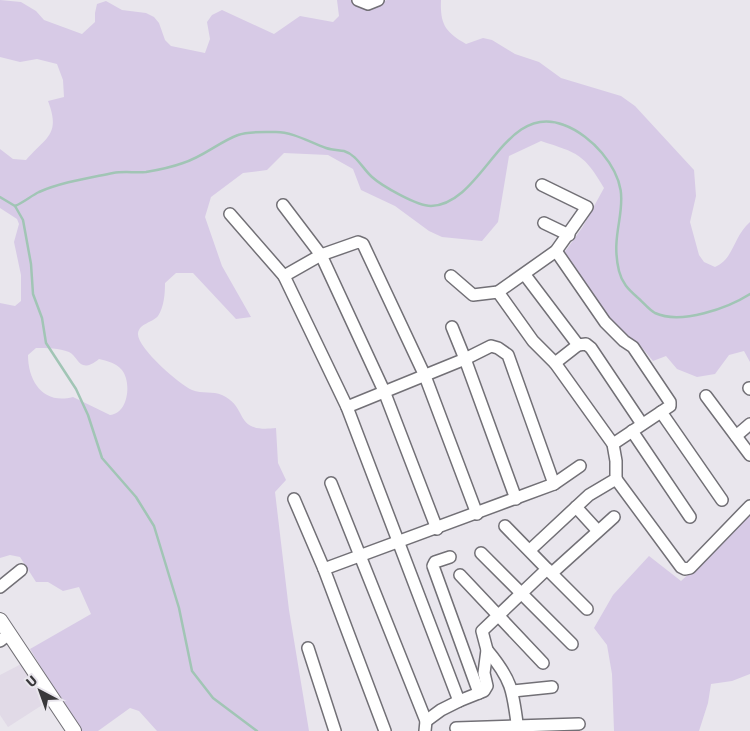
<svg xmlns="http://www.w3.org/2000/svg" width="750" height="731" font-family="Signika,sans-serif">
	<rect width="100%" height="100%" fill="#e9e6ed"/>
	<polygon fill="#e1dae7" points="25,662 50,700 8,727 0,715 0,675"/>
	<g fill="#d7cae6" fill-rule="evenodd">
		<path d="M0 0 21 2 36 11 44 20 82 34 95 22V13L97 4 106 1 122 10 146 13 154 17 159 23 165 40 171 46 205 53 210 39 207 22 212 15 222 10 274 34 300 16 333 22 339 16 337 0H355L378 4 387 0H441C440 24 445 32 466 44L483 38 492 40 515 54 539 62 561 78 621 96 635 106 694 170 696 196 690 222 699 255 704 262 715 267C734 259 733 237 750 222V362L744 351 729 355 715 374 697 377 677 369 666 356 653 361 639 344 617 329 564 253 582 228 604 188C584 154 578 153 541 141L509 156 498 222 482 241 442 237 429 231 395 206 361 190 353 169 328 155 284 153 267 170 243 173 211 197 205 217 222 266 251 317 236 319 193 273H176L165 283C165 294 164 307 158 316 152 323 140 323 138 333 136 347 180 385 192 390 202 394 213 391 222 395 250 408 232 433 276 428L278 463 286 480 275 492 289 610 309 731H157L139 711 130 708 98 731H79L30 649 91 614 79 587 63 591 48 582H36L20 557 10 555 0 558V303L15 306 21 301V275L14 242 19 224 17 219 0 208V149L13 159 26 160C46 137 61 135 48 101L64 97 63 80 57 64 37 59 20 62 0 57ZM36 348C47 348 59 348 69 352 79 357 79 375 99 359 107 361 116 363 121 369 132 380 129 414 110 415L73 397C44 405 28 382 28 355Z"/>
		<polygon points="750,515 750,674 732,681 711,684 708,703 699,731 614,731 612,674 607,645 594,628 613,595 649,556 681,581 726,540"/>
	</g>
	<g fill="none" stroke-linecap="round" stroke-linejoin="round">
		<g stroke="#a1c5b5" stroke-width="2.5">
			<polyline points="0,197 15,206"/>
			<path d="M15 206C24 202 31 196 39 192 62 182 89 178 113 173 124 171 135 173 146 172 158 170 172 167 183 163 203 157 219 142 238 135 248 131 265 132 276 132 293 132 309 142 326 148 332 150 338 150 344 151 357 155 362 168 372 177 382 186 417 206 431 206 484 204 503 101 564 125 578 130 593 142 602 153 641 200 607 222 619 271 622 283 628 289 637 297 643 302 649 310 655 313 681 325 728 308 750 294"/>
			<polyline points="15,206 23,220 31,264 33,294 42,318 46,343 76,389 88,415 102,458 136,497 154,526 179,608 192,671 213,698 257,731"/>
		</g>
		<defs>
			<g id="minor">
				<polyline points="358,0 368,4 378,0"/>
				<polyline points="283,205 321,255 384,391 437,529"/>
				<polyline points="230,214 284,276 321,255 358,242 363,244 425,376 477,514"/>
				<polyline points="544,223 569,235"/>
				<polyline points="556,251 605,322 624,341 633,347 670,402 670,406 613,444"/>
				<polyline points="525,275 578,345 586,344 591,348 642,424"/>
				<polyline points="284,276 347,407 459,701 441,710 426,721"/>
				<polyline points="451,276 473,295 498,292 556,251 587,207 542,185"/>
				<polyline points="498,292 533,341 555,363 613,444 616,461 616,479 589,495 530,550"/>
				<polyline points="555,363 578,345"/>
				<polyline points="749,388 750,389"/>
				<polyline points="706,396 750,455"/>
				<polyline points="347,407 465,359 516,499"/>
				<polyline points="661,412 722,500"/>
				<polyline points="632,431 690,517"/>
				<polyline points="736,436 750,424"/>
				<polyline points="616,479 681,567 685,569 690,568 750,506"/>
				<polyline points="331,483 426,721 425,731"/>
				<polyline points="554,484 580,466"/>
				<polyline points="294,499 324,569"/>
				<polyline points="576,507 597,530"/>
				<polyline points="481,553 572,644"/>
				<polyline points="450,557 435,562 433,566 479,693"/>
				<polyline points="547,569 587,609"/>
				<polyline points="552,573 614,517"/>
				<polyline points="460,575 543,663"/>
				<polyline points="0,587 21,570"/>
				<polyline points="0,641 9,634"/>
				<polyline points="308,648 335,731"/>
				<path d="M487 650C513 681 513 692 518 731"/>
				<polyline points="513,691 552,687"/>
				<polyline points="459,701 484,691 487,686 484,673 487,650 482,631 547,569 505,526"/>
				<polyline points="456,728 579,724"/>
				<polyline points="385,731 324,569 554,484 508,355 498,348 491,346 465,359 452,327"/>
			</g>
			<polyline id="tertiary" points="0,620 74,731"/>
		</defs>
		<use href="#minor" stroke="#727076" stroke-width="14"/>
		<use href="#tertiary" stroke="#727076" stroke-width="16"/>
		<use href="#minor" stroke="#fff" stroke-width="11"/>
		<use href="#tertiary" stroke="#fff" stroke-width="14"/>
	</g>
	<g transform="translate(40 691) rotate(319)" stroke="#e9e6ed" stroke-width="4" paint-order="stroke">
	<path d="M0-4L9 19L0 12L-9 19Z" fill="#39383b"/>
	<text y="-8" font-size="14" font-weight="bold" text-anchor="middle" fill="#39383b">U</text>
	</g>
</svg>
